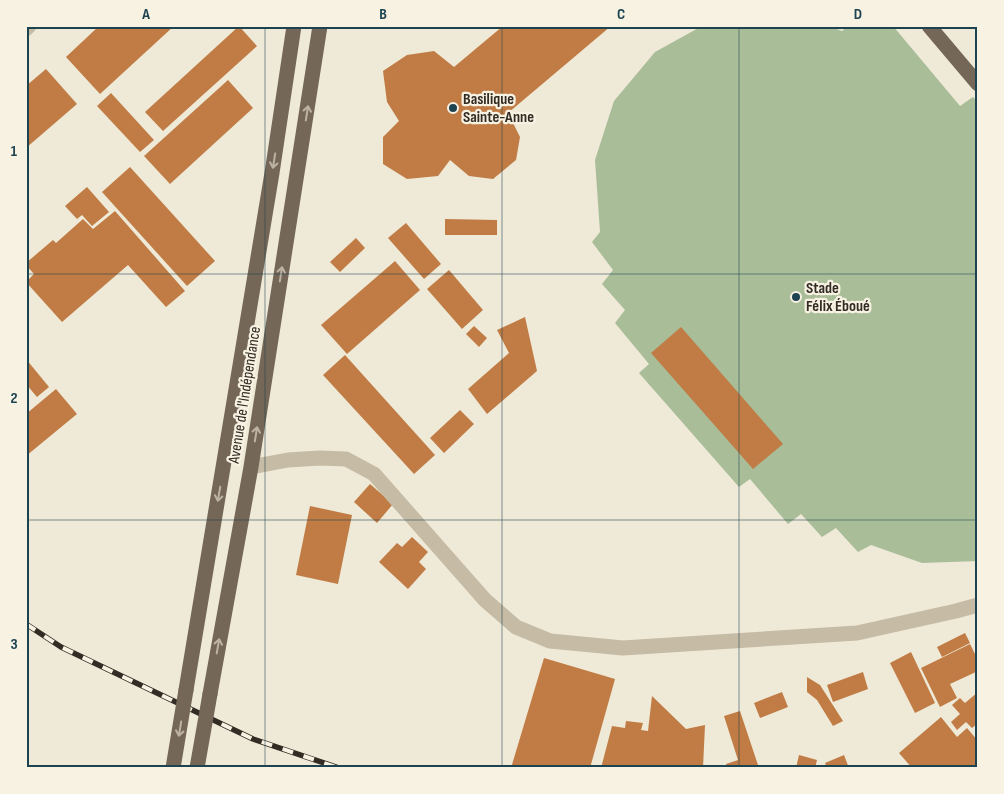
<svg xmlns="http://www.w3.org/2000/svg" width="1004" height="794" font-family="'Sofia Sans Condensed',sans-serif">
	<rect width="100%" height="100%" fill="#efe9d7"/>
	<polygon fill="#a9bd99" points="702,26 829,26 842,31 848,26 893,26 960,106 973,97 978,102 978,561 922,563 871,545 858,552 836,528 822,537 801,514 788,524 750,479 739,487 639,373 649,364 615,323 625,310 602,284 613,270 592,242 600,232 595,160 614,101 655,52"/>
	<g fill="#c07c44">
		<polygon points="99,26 174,26 100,94 66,57"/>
		<polygon points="239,26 257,46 163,131 145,112"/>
		<polygon points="503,26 611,26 508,113 520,137 516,160 493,179 469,176 450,160 438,176 407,179 383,164 383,137 399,121 387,102 383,71 407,55 434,51 454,67"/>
		<polygon points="46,69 77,104 26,148 26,86"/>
		<polygon points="228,80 253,108 170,184 144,156"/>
		<polygon points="111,93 154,140 140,152 97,106"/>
		<polygon points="130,167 215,261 187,286 102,192"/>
		<polygon points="87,187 109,212 92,226 82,215 77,219 65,206"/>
		<polygon points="115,211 185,291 166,307 128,265 62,322 26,282 34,274 26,265 26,263 53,240 56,243 83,219 93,229"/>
		<polygon points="445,219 497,220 497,235 445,235"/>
		<polygon points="406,223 441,264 424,279 388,238"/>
		<polygon points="356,238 365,248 340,272 330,262"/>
		<polygon points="395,261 420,290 347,354 321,325"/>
		<polygon points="449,270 483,310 462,329 427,289"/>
		<polygon points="525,317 537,371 487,414 468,389 509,353 497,330"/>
		<polygon points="474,326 487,338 479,347 466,334"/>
		<polygon points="681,327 783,444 753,469 651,353"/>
		<polygon points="345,355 435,455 414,474 323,375"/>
		<polygon points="26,359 49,387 37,397 26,384"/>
		<polygon points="56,389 77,414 26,456 26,414"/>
		<polygon points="460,410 474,424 444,453 430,438"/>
		<polygon points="370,484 393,504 377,523 354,502"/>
		<polygon points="310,506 352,515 338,584 296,575"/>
		<polygon points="412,537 428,552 419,562 426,569 408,589 379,562 397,543 402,547"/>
		<polygon points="965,633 970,643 942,657 937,647"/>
		<polygon points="970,644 978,660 978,671 950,684 957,698 940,707 921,668"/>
		<polygon points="911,652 935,703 915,713 890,663"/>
		<polygon points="544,658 615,679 590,768 511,768"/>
		<polygon points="863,672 868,689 833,702 827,685"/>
		<polygon points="807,677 820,685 843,721 833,726 817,700 807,692"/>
		<polygon points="782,692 788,707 760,718 754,703"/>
		<polygon points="978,692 978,723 972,728 966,722 957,730 951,722 960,714 952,705 960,698 965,703"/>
		<polygon points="652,696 686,729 705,725 703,768 601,768 612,726 625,728 626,721 643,723 641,730 648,731"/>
		<polygon points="740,711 759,768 727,768 726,764 738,760 724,716"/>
		<polygon points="941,717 957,737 967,728 978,741 978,768 912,768 899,753"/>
		<polygon points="799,755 817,760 815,768 796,768"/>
		<polygon points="844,755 849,768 827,768 825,763"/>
	</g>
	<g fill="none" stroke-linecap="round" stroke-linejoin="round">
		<g stroke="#c6bba4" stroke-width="15">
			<polyline points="26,29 29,26"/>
			<polyline points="251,467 288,460 320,458 346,459 374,474 485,600 516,627 550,641 623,648 857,633 956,611 978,605"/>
		</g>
		<g stroke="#746757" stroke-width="15">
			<polyline points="929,26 978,84"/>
			<polyline points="186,690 272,173 294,26"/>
			<polyline points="210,694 251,467 320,26"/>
		</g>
		<defs>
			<polyline id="rail" points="26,624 61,647 253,739 339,768"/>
		</defs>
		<use href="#rail" stroke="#322c25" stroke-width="5.5"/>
		<use href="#rail" stroke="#f8f2e3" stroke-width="4" stroke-dasharray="11" stroke-linecap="butt"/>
		<g stroke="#746757" stroke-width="15">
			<polyline points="173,768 186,690"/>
			<polyline points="197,768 210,694"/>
		</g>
	</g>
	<defs><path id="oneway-shaft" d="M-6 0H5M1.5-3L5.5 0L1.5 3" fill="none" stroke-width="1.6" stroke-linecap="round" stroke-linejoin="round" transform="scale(1.25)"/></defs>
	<g stroke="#bdb3a4">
		<use href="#oneway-shaft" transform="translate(307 113) rotate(-81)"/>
		<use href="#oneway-shaft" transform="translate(274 161) rotate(99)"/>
		<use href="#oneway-shaft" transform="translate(281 274) rotate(-81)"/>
		<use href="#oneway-shaft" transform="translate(256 434) rotate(-81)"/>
		<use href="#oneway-shaft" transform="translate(219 494) rotate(100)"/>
		<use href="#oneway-shaft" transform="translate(218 646) rotate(-80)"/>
		<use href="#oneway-shaft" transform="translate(180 729) rotate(99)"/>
	</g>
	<path fill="none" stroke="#1d4351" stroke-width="1" stroke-opacity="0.55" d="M265 26V768M502 26V768M739 26V768M26 274H978M26 520H978"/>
	<g fill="#1d4351" stroke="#f8f2e3" stroke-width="2">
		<circle cx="453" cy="108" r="5"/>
		<circle cx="796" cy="297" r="5"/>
	</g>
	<g text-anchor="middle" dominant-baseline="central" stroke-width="4.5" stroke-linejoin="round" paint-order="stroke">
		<g font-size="16" font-weight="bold" fill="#322c25" stroke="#f8f2e3" text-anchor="start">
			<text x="463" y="99">Basilique<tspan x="463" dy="18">Sainte-Anne</tspan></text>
			<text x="806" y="288">Stade<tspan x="806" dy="18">Félix Éboué</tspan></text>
		</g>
		<g font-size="16" fill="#322c25" stroke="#f8f2e3">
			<text transform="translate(245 395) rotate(-81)">Avenue de l'Indépendance</text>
		</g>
	</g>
	<rect width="1004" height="794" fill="none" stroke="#f8f2e3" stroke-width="55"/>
	<rect x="28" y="28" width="948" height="738" fill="none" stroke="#1d4351" stroke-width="2"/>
	<g font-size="16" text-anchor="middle" font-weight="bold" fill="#1d4351">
		<text x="146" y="19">A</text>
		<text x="383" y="19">B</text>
		<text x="621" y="19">C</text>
		<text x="858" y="19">D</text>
		<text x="14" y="156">1</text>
		<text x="14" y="403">2</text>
		<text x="14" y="649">3</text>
	</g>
</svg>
